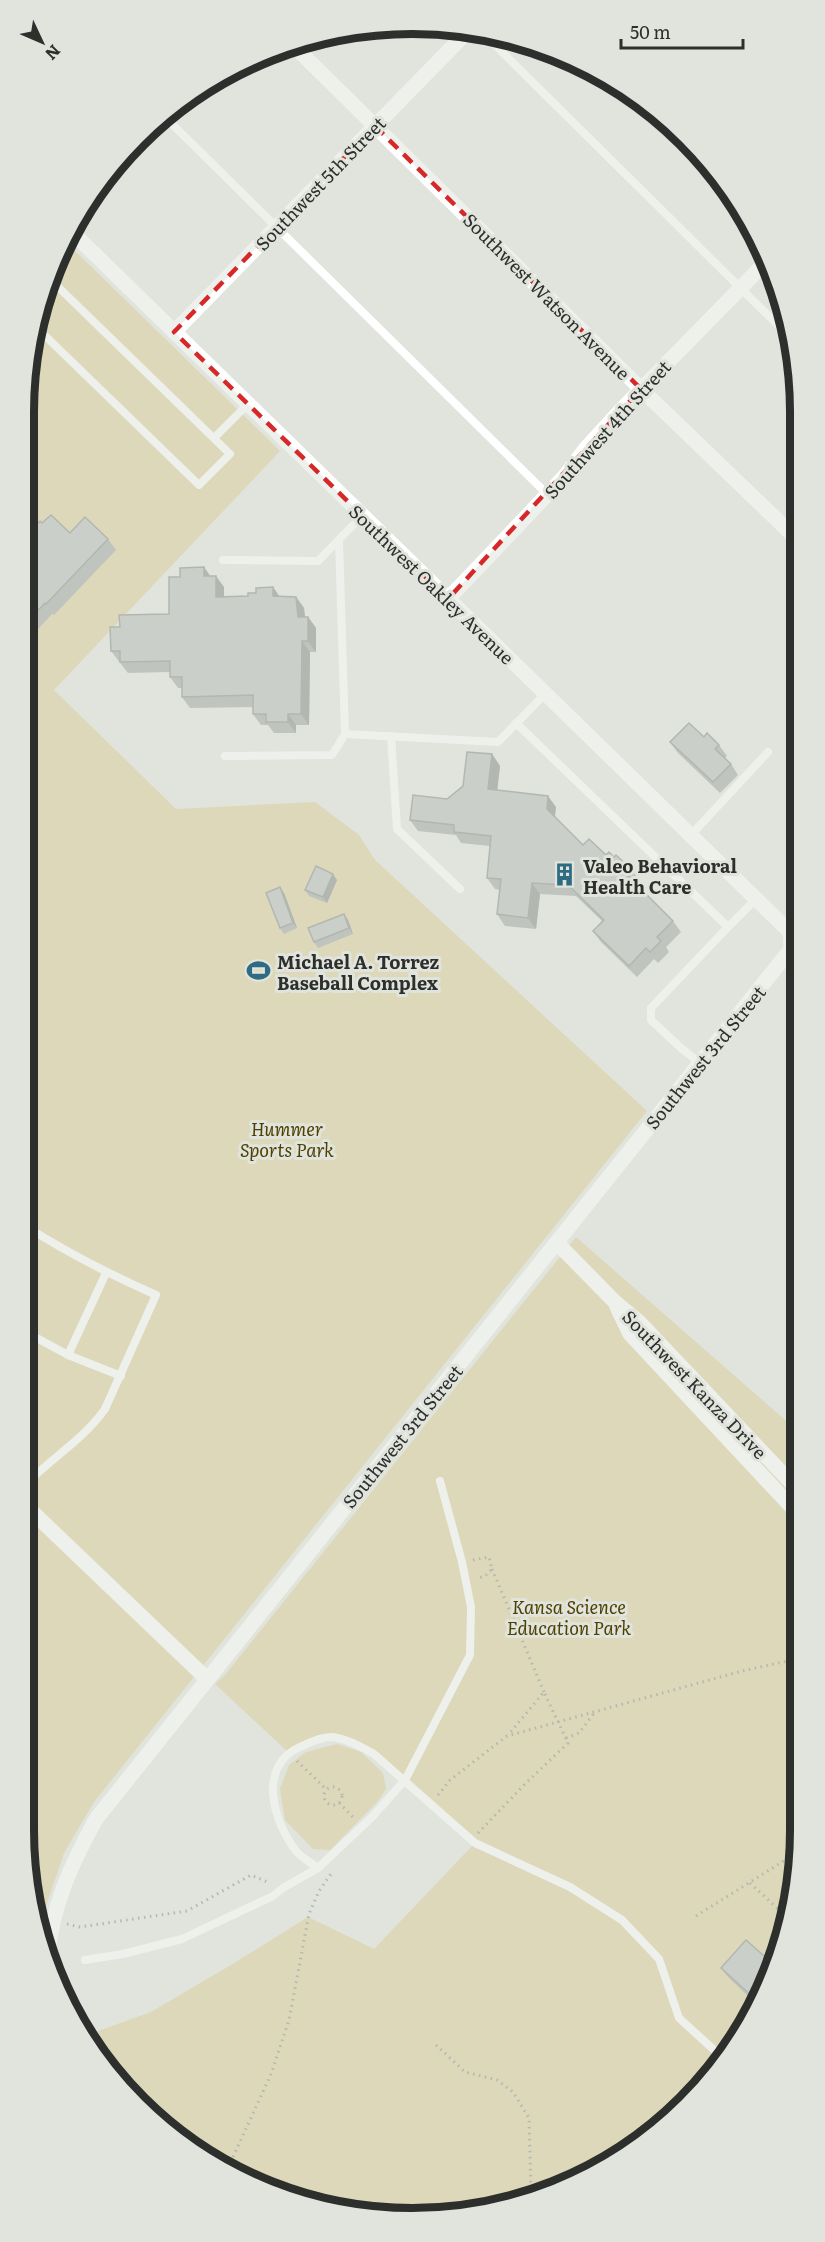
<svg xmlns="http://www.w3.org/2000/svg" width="825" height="2242" font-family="Literata,serif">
	<rect width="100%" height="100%" fill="#e0e4dd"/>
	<g fill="#d8c98f">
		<polygon points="70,246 280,451 54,690 176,809 315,802 359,835 375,860 647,1111 94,1802 64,1853 45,1909 39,1917 24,1829 24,413 37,312"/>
		<polygon points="576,1237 800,1433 801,1830 788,1930 721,2066 628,2153 489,2210 361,2215 219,2166 120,2085 90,2034 151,2012 231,1965 308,1917 374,1949 474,1844 374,1754 330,1737 288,1752 215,1684 225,1675"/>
		<polygon points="337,1744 361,1752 383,1773 386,1789 378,1801 330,1850 313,1849 285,1820 280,1789 289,1765 306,1752"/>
	</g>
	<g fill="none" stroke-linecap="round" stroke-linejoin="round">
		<g stroke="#80837e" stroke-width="3" stroke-dasharray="1.5 4.5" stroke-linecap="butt">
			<polyline points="473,1560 489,1557 492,1569 485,1576 478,1578"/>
			<polyline points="492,1569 544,1692"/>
			<polyline points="566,1738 579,1733 595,1712"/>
			<polyline points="297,1761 326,1789"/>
			<circle cx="333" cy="1796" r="9"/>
			<polyline points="438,1795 450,1780 507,1736 742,1671 792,1660 801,1667"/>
			<polyline points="339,1803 355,1819"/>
			<polyline points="478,1833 525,1784 568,1743 544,1692 509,1734"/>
			<polyline points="750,1883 789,1919"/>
			<polyline points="696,1916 798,1852"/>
			<polyline points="67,1924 80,1927 187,1911 251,1875 270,1883"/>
			<polyline points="436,2045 465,2072 497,2080 513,2092 529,2118 531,2193"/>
			<polyline points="233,2157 271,2074 289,2020 309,1914 319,1891 331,1874"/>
		</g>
		<g stroke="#fff" stroke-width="8">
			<polyline points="485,35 790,337"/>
			<polyline points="168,120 548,495"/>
			<polyline points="35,326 199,485 230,454 52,281"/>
			<polyline points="214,438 248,404"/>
			<polyline points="223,560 318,561 362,516"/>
			<polyline points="516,723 728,927 756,899"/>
			<polyline points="345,734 498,742 545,694"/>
			<polyline points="391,736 397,829 460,889"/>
			<polyline points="225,756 332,755 345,734 339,540"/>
			<polyline points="691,835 768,752"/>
			<polyline points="790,932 799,923"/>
			<polyline points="700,1063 681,1048 651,1020 651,1008 728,927"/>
			<path d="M24 1225C67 1253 109 1274 156 1295L105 1409C83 1440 50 1459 24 1486"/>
			<polyline points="24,1331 68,1355 121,1376"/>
			<polyline points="68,1355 106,1273"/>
			<path d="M318 1868C311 1863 301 1857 296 1851 273 1821 257 1766 300 1747 308 1743 321 1737 331 1737 346 1738 361 1747 374 1754L475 1843 570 1887 622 1920 659 1959 679 2018 724 2059"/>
			<polyline points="85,1960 123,1954 182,1939 273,1896 283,1888 318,1868 372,1817 405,1780 470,1655 471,1607 462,1562 440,1481"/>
			<polyline points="202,2152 252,2177"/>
		</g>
		<g stroke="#fff" stroke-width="15">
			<polyline points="297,49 641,389 798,540"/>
			<polyline points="174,332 465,34"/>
			<polyline points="448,599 564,477 586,448 620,411 767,261"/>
			<polyline points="557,1243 615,1302 639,1322 800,1492"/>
			<polyline points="617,1307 630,1334 800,1516"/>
			<polyline points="24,1504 207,1679"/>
			<path d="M48 1960C50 1909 72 1863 96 1819L791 949 790 932 75 235"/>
		</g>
	</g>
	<g fill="#989d99">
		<polygon points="42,523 70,533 108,539 116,550 54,615 52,614 27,641 24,638 24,542 27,540 25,537"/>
		<polygon points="204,567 210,576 224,587 224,596 248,596 273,587 279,596 296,597 304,608 305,617 308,617 316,628 316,652 310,652 309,725 296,725 296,733 274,733 268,725 261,725 253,714 253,707 190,708 182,697 182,688 178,688 170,677 170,672 128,673 111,651 120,627 169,614"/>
		<polygon points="704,737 719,745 727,756 725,758 731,764 738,775 720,793 678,753 670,742"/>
		<polygon points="492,754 500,766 497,790 556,807 555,817 583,845 606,855 614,857 633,871 640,882 637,886 673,921 681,932 666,947 669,952 658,963 654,959 637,977 601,942 593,931 602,921 576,896 540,894 536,929 505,926 497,914 500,890 495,889 487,878 490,846 461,843 456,835 418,831 410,820 447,799 463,786"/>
		<polygon points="337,880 327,903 309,896 305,890"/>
		<polygon points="284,893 297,928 284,934 280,928"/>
		<polygon points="344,914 348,920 353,934 318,948 314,942"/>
		<polygon points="772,1963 753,2001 727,1976 721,1968"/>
	</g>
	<g fill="#7c807d">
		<polygon points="204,567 212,579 204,576"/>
		<polygon points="216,576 224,587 224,608 216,597"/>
		<polygon points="273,587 281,599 273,596"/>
		<polygon points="296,597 304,608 306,628 298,617"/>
		<polygon points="308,617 316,628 316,652 308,641"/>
		<polygon points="302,641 310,652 309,725 301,714"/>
		<polygon points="288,714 296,725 296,733 288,722"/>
		<polygon points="492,754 500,766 496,801 488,789"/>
		<polygon points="548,796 556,807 554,820 547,809"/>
		<polygon points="333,874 337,880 327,903 323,897"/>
		<polygon points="532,883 540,894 536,929 528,918"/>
		<polygon points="280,887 284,893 297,928 293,923"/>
		<polygon points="344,914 348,920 353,934 349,928"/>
	</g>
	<g fill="#b1b7b2" stroke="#7c807d" stroke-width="1.5">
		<polygon points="51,515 70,533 85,517 108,539 46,604 45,603 24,625 24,542 27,539 25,537 40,521 42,523"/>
		<polygon points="204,567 204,576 216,576 216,597 248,596 248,593 256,593 256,588 273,587 273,596 296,597 298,617 308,617 308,641 302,641 301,714 288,714 288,722 266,722 266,714 253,714 253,695 182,697 182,677 170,677 170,661 120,662 120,651 111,651 110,627 120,627 119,615 169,614 169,577 180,577 180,568"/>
		<polygon points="689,723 704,737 707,733 719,745 715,749 731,764 713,782 670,742"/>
		<polygon points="467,752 492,754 488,789 548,796 547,809 583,845 589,839 606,855 609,852 614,857 616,855 633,871 628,876 673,921 657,937 661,941 650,952 646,948 629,966 593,931 604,920 568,885 532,883 528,918 497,914 501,879 487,878 491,836 454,832 454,825 410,820 413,795 447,799 463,786"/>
		<polygon points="316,866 333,874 323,897 305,890"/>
		<polygon points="280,887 293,923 280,928 266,893"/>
		<polygon points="344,914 349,928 314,942 308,928"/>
		<polygon points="746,1940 772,1963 754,1998 721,1968"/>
	</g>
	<path d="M0 0H825V2242H0ZM375 126 641 389 448 599 174 332Z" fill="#e0e4dd" fill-opacity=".55" fill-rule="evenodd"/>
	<path fill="none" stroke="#d62828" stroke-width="4.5" stroke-dasharray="12 8" stroke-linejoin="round" d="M375 126 641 389 448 599 174 332Z"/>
	<defs>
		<symbol id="building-bare" viewBox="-9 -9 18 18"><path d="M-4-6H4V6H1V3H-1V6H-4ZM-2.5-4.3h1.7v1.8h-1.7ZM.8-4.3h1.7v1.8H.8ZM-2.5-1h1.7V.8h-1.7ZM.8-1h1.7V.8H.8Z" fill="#2f6b82" stroke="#e0e4dd" stroke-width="2.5" paint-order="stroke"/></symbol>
		<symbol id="stadium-bare" viewBox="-9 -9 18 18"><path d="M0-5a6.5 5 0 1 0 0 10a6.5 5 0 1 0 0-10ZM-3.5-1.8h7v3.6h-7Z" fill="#2f6b82" stroke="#e0e4dd" stroke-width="2.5" paint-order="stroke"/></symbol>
	</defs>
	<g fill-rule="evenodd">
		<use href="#building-bare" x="548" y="858" width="33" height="33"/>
		<use href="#stadium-bare" x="242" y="954" width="33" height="33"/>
	</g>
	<g text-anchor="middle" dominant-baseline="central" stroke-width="6" stroke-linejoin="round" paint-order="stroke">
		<g font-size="18" fill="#2d2f2c" stroke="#e0e4dd">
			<text transform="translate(320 183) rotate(-46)">Southwest 5th Street</text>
			<text transform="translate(547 296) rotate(45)">Southwest Watson Avenue</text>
			<text transform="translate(607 429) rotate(-48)">Southwest 4th Street</text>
			<text transform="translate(432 584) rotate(44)">Southwest Oakley Avenue</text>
			<text transform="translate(705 1057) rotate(-51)">Southwest 3rd Street</text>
			<text transform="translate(695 1384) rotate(46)">Southwest Kanza Drive</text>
			<text transform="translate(402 1436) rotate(-51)">Southwest 3rd Street</text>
		</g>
		<g font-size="18" font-weight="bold" fill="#2d2f2c" stroke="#e0e4dd" text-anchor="start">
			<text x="583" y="865">Valeo Behavioral<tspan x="583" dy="21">Health Care</tspan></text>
			<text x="277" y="961">Michael A. Torrez<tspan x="277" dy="21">Baseball Complex</tspan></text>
		</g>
		<g font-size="18" font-style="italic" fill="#504100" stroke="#e0e4dd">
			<text x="287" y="1128">Hummer<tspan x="287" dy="21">Sports Park</tspan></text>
			<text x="569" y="1606">Kansa Science<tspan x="569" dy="21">Education Park</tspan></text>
		</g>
	</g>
	<path d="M0 0H825V2242H0ZM412 34H412A378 378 0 0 1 790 412V1830A378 378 0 0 1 412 2208H412A378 378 0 0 1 34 1830V412A378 378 0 0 1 412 34Z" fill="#e0e4dd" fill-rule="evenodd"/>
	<path fill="none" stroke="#2d2f2c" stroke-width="8" d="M412 34H412A378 378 0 0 1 790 412V1830A378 378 0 0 1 412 2208H412A378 378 0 0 1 34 1830V412A378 378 0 0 1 412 34Z"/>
	<g transform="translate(42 42) rotate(134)" stroke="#e0e4dd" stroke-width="4.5" paint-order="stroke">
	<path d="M0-4.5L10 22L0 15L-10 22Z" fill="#2d2f2c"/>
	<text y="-9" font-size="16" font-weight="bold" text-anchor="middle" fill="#2d2f2c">N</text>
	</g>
	<path d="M621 39v9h122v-9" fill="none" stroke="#2d2f2c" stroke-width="3"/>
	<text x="630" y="39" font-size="18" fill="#2d2f2c" stroke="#e0e4dd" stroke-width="4.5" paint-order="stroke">50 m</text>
</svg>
